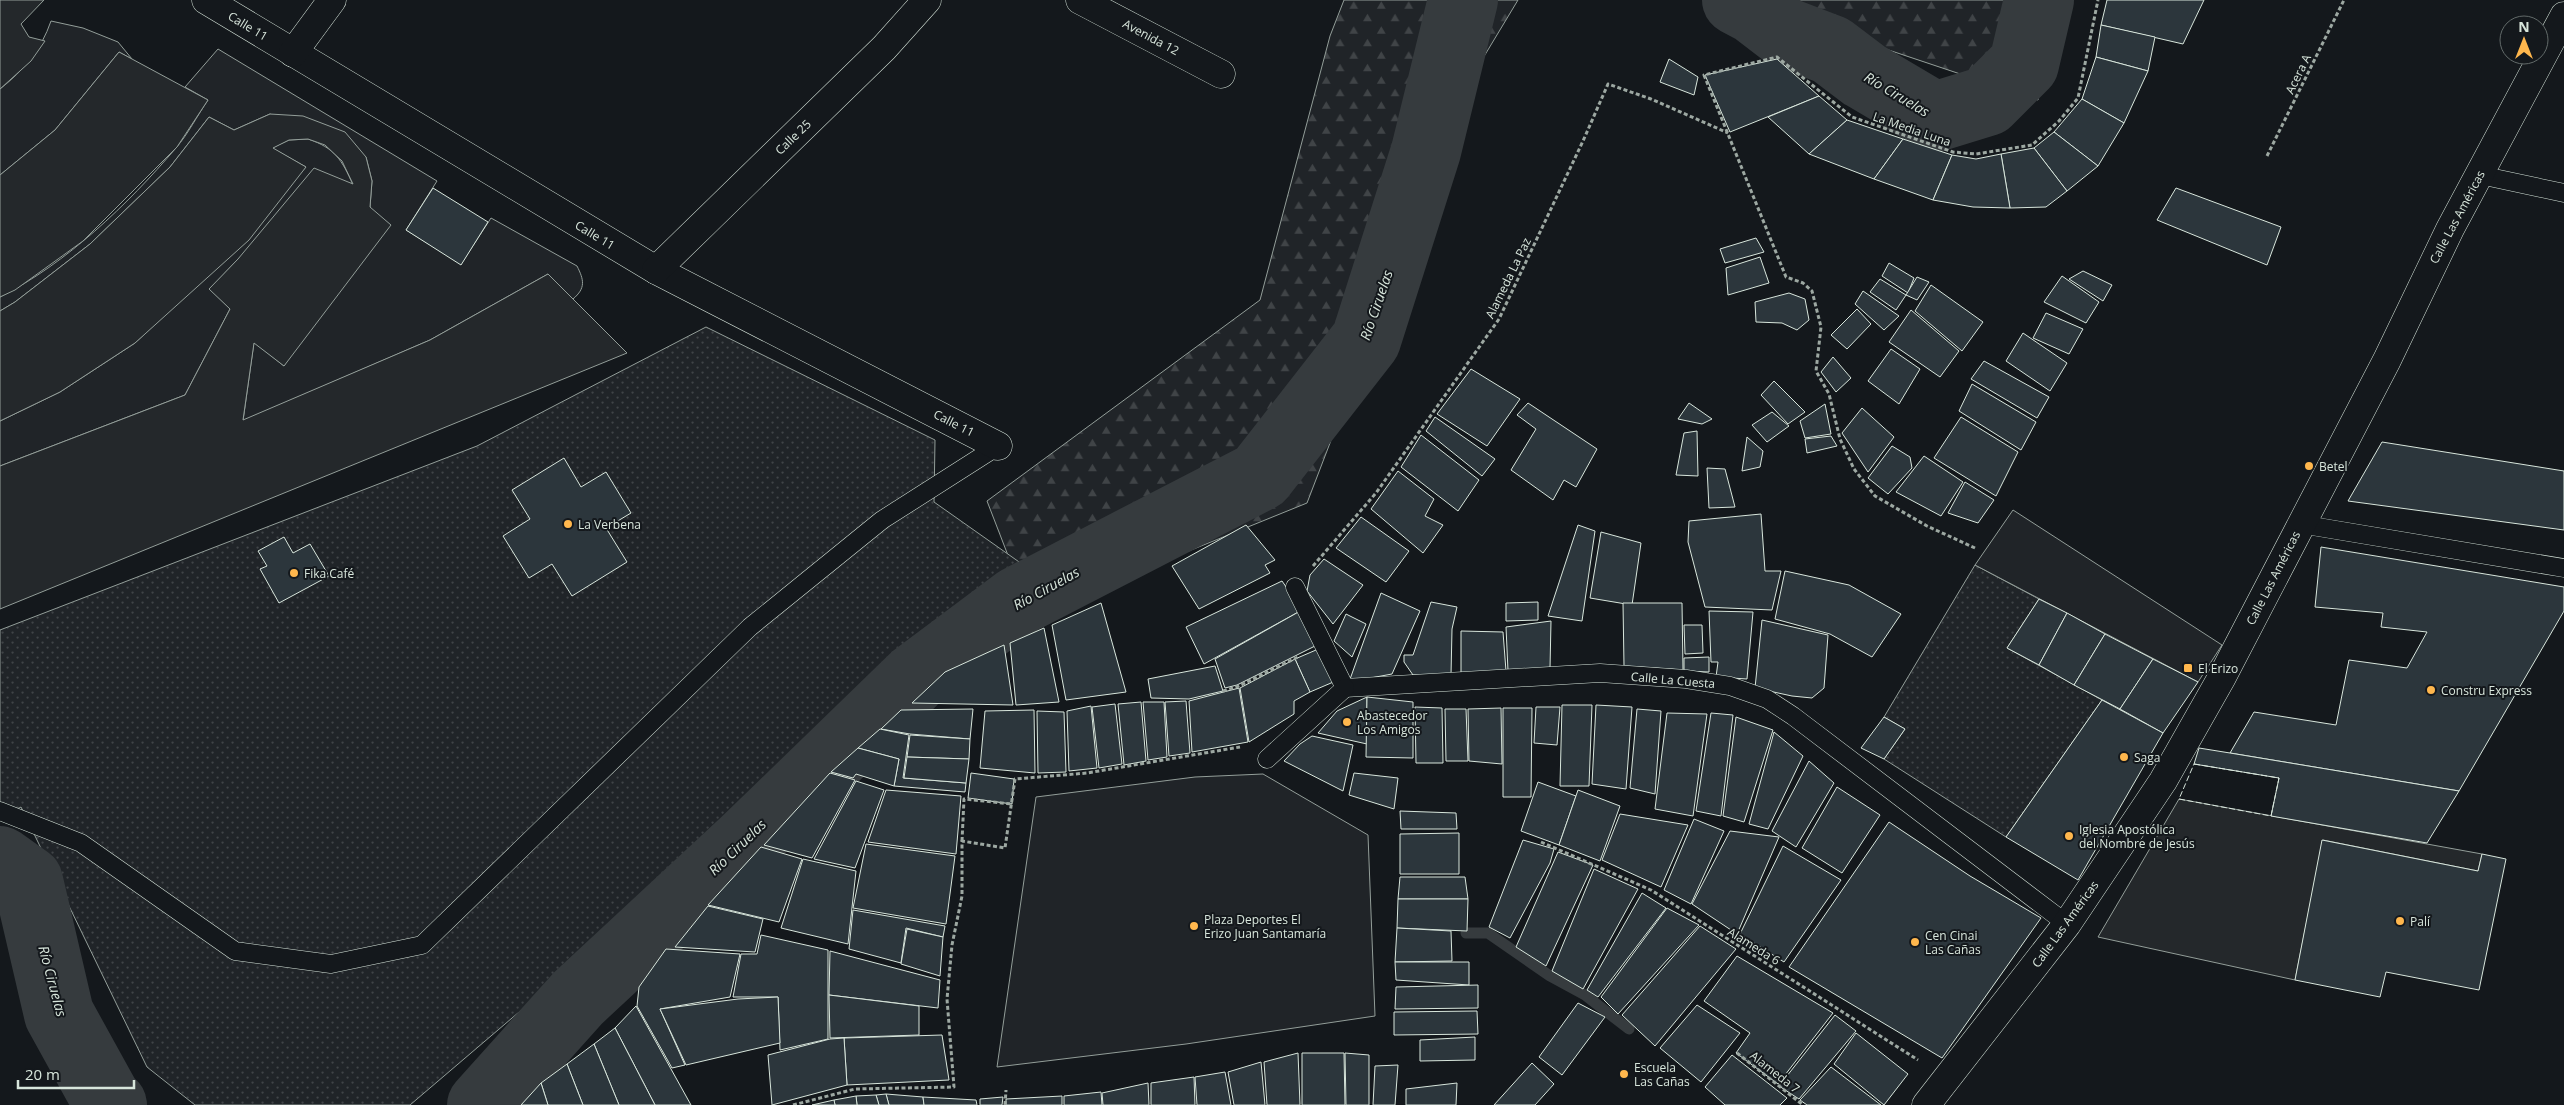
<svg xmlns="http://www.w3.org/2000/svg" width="2564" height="1105" font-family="'Open Sans',sans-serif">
	<defs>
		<pattern id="forest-firs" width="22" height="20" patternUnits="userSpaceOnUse" patternTransform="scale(1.25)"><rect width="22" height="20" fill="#202428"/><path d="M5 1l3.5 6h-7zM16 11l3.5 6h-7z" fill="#404447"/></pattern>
		<pattern id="park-dots" width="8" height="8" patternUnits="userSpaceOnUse" patternTransform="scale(1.25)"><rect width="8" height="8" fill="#202428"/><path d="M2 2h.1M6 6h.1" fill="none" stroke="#404447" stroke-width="1.8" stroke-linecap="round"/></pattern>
	</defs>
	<rect width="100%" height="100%" fill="#14181c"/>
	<g fill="url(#forest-firs)" stroke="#939e99">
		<polygon points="1344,0 1518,0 1468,83 1307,503 1031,615 987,501 1260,300 1330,36"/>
		<polygon points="1739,0 2053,0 2038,100"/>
	</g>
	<g fill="url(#park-dots)" stroke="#939e99">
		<polygon points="706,327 935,440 934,502 1022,564 737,813 559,978 410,1105 195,1105 147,1067 21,807 0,818 0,630 477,446"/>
		<polygon points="1975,565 2039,599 2007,648 2102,700 2006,837 1884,759 1905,729 1884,717"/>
	</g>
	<g fill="#202428" stroke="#939e99">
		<path d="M51 21 83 28 118 42 132 59 119 52 55 130 0 175V89C24 70 41 50 51 21Z"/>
		<path d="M218 49 437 181 406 230 461 264 491 218 577 266C584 280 586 288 573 299L548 274 430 340 243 421 254 342 284 366 370 207 372 181 366 157 270 114 234 130 209 117 170 167 90 244 15 302 0 311V297C67 263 127 205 176 148 188 134 197 116 208 100L185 87Z"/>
		<path d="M308 139C335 148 342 160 353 185L238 259 210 289 230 309 185 395 0 466V421L60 392 135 343 186 295 306 167 272 148 289 140Z"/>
		<polygon points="2013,510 2222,645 2198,682 1975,565"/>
		<polygon points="1263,774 1368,835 1375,1016 1186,1044 997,1067 1036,797 1195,777"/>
	</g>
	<g fill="#24282b" stroke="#939e99">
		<polygon points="0,0 44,0 21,24 29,37 45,41 31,61 0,89"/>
		<polygon points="119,52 208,100 177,147 83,241 15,290 0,297 0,175 55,130"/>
		<polygon points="270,114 303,116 345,132 366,157 372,181 370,207 391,225 284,366 254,343 243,420 430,340 548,274 627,353 0,609 0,466 185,395 230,309 209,289 238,259 314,168 353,184 342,161 325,145 308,139 289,140 273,148 306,167 249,240 135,343 60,392 0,421 0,311 15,302 90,244 170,167 209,117 234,130"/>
		<polygon points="2179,799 2482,854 2478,871 2323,840 2295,980 2098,937"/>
	</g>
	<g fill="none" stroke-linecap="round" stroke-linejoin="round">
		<polyline stroke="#363b3e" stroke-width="11" points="1466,933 1488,933 1550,976 1585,995 1629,1029"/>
		<g stroke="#363b3e" stroke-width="70">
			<polyline points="1737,0 1754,9 1784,32 1831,50 1864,75 1935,117 1987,101 2024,64 2039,0"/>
			<polyline points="0,861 28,881 59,1014 107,1101 112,1105"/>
			<polyline points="482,1105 578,998 746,842 915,678 1018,601 1260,476 1366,340 1426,151 1463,0"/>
		</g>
	</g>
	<g fill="#2c363c" stroke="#d8e6dc">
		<polygon points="2107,0 2204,0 2183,44 2101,25"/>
		<polygon points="2101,25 2155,37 2148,71 2096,57"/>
		<polygon points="2096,57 2148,71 2124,123 2082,99"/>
		<polygon points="1669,59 1698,77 1694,95 1660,82"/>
		<polygon points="1777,59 1819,96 1730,132 1705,75"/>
		<polygon points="1819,96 1847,120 1809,154 1768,117"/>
		<polygon points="2082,99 2124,123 2098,166 2054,132"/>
		<polygon points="1847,120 1903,139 1874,179 1809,154"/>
		<polygon points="2054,132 2098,166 2067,191 2034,148"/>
		<polygon points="1903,139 1952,155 1933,200 1874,179"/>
		<polygon points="2034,148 2067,191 2046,207 2010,208 2001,154"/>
		<polygon points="2001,154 2010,208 1973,207 1933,200 1952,155 1976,159"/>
		<polygon points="433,188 488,222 461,265 406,230"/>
		<polygon points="2176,188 2281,227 2267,265 2157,220"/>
		<polygon points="1756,238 1764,252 1725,263 1720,249"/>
		<polygon points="1760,257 1769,283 1728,295 1726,268"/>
		<polygon points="1889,263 1914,278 1908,293 1882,276"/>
		<polygon points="2083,271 2112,285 2103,301 2069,279"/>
		<polygon points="2062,276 2099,302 2086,323 2044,302"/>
		<polygon points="1917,277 1929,282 1917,300 1906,295"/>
		<polygon points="1880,279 1906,295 1896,310 1870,292"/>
		<polygon points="1931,285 1983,322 1962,351 1915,311"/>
		<polygon points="1863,291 1899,316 1884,330 1855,304"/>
		<polygon points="1789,293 1805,299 1809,320 1797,330 1782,323 1756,322 1755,302"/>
		<polygon points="1857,309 1871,324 1847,349 1831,335"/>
		<polygon points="1911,310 1959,351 1940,377 1889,342"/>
		<polygon points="2046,313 2083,329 2069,354 2033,338"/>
		<polygon points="2023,333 2067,363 2050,391 2006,361"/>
		<polygon points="1891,349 1920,369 1899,404 1868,381"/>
		<polygon points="1833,357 1851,378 1836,392 1821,372"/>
		<polygon points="1984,361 2049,397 2037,418 1971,379"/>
		<polygon points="1471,369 1520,399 1487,446 1437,414"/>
		<polygon points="1774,381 1805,412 1788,424 1761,395"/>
		<polygon points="1972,384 2036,422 2021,450 1959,411"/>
		<polygon points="1528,403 1597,449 1576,487 1564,480 1553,500 1511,470 1536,429 1517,415"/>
		<polygon points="1689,403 1712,419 1702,424 1678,419"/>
		<polygon points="1825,404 1831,434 1805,438 1800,421"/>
		<polygon points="1862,408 1894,437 1868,472 1842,433"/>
		<polygon points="1772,412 1789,426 1767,442 1752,425"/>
		<polygon points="1435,417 1495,459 1482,476 1426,431"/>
		<polygon points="1961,417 2018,452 1996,496 1934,458"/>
		<polygon points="1697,431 1698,476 1676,475 1684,433"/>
		<polygon points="1421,435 1479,480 1458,511 1401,467"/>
		<polygon points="1831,436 1837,446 1807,453 1805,439"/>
		<polygon points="1747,437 1763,451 1760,467 1742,471"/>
		<polygon points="2382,442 2564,471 2564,530 2348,501"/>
		<polygon points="1892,446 1910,457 1912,468 1888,494 1868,478"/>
		<polygon points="1924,456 1963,482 1941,516 1896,492"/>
		<polygon points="564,458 581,487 606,472 631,513 606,528 627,562 572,596 552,564 529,578 503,536 530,519 512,490"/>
		<polygon points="1707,468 1725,469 1735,507 1709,508"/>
		<polygon points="1398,471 1434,499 1425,516 1443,525 1423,553 1371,509"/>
		<polygon points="1965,482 1994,500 1978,523 1948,513"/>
		<polygon points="1761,514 1765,571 1781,571 1772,610 1705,607 1688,542 1689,521"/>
		<polygon points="1361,517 1409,551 1386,582 1336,548"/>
		<polygon points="1246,525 1275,560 1265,565 1270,573 1199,609 1172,566"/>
		<polygon points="1578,525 1595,531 1582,621 1548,616"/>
		<polygon points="1601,532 1641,543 1632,605 1590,598"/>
		<polygon points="284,537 293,553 310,544 329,576 279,603 260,569 267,566 258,551"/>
		<polygon points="2321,547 2564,587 2564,611 2459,791 2230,753 2254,712 2336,725 2349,660 2407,668 2427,632 2381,627 2383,613 2315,607"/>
		<polygon points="1324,559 1363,585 1333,624 1307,591 1310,575"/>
		<polygon points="1785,571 1849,585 1901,614 1872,657 1830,634 1775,619"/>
		<polygon points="1282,581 1302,610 1204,664 1186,627"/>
		<polygon points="1381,593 1420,611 1392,674 1349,682"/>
		<polygon points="2039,599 2067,613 2039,665 2007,648"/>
		<polygon points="1431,602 1457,607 1452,629 1451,675 1413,675 1404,662 1404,655 1413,655"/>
		<polygon points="1538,602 1538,620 1506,621 1506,603"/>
		<polygon points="1101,603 1126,692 1066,700 1052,625"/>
		<polygon points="1623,603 1682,603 1683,670 1624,666"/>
		<polygon points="1302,610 1321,643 1237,685 1225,688 1215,659"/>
		<polygon points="1709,611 1753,612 1747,679 1716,677 1718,662 1711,662"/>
		<polygon points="2067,613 2105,634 2074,685 2039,665"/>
		<polygon points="1346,614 1366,624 1352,657 1334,641"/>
		<polygon points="1762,620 1828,635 1824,688 1812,698 1792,696 1755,688"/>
		<polygon points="1551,621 1550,668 1508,671 1506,627"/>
		<polygon points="1684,625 1702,625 1703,653 1685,654"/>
		<polygon points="1044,628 1059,702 1016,705 1010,643"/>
		<polygon points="1461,631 1503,632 1506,671 1461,673"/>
		<polygon points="2105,634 2153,659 2120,709 2074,685"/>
		<polygon points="1004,645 1013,705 912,703 945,672"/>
		<polygon points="1323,647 1338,680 1310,692 1295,659"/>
		<polygon points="1709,657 1709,672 1684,671 1684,658"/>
		<polygon points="1295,659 1310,692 1294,701 1294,714 1249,742 1240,688"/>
		<polygon points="2153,659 2198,682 2163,733 2120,709"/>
		<polygon points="1215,666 1223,691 1189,699 1151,698 1148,679"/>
		<polygon points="1239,688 1248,742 1192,752 1189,701"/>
		<polygon points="1367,697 1367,744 1318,733 1337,711"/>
		<polygon points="1367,697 1413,702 1413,758 1366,757"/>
		<polygon points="2102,700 2163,733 2078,880 2006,837"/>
		<polygon points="1186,701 1190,753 1169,756 1165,702"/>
		<polygon points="1141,702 1146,761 1124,765 1118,704"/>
		<polygon points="1143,702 1164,702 1167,757 1148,760"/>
		<polygon points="1115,704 1122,764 1099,768 1092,707"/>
		<polygon points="1562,705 1592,705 1589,786 1560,786"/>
		<polygon points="1596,705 1632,707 1626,789 1592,784"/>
		<polygon points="1091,706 1097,768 1069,771 1067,711"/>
		<polygon points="1415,707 1442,708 1443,763 1416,763"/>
		<polygon points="1536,707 1560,707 1557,745 1534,743"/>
		<polygon points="1501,708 1502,764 1469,761 1468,709"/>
		<polygon points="1503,708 1532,708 1531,797 1503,797"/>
		<polygon points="973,709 970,739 910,734 881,729 901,710"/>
		<polygon points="1445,709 1466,709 1468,761 1446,761"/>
		<polygon points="1637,709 1661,711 1655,794 1630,788"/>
		<polygon points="1034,710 1035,773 980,768 985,711"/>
		<polygon points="1037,711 1064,712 1066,772 1038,773"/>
		<polygon points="1667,713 1707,714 1693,816 1655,809"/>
		<polygon points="1711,713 1733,715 1721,816 1696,811"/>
		<polygon points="1736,717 1773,730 1744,822 1723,816"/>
		<polygon points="1884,717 1905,729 1884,759 1861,748"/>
		<polygon points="880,729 909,735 903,778 966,783 965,792 894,786 899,759 858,748"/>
		<polygon points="1774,732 1803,756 1768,829 1749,824"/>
		<polygon points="910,735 970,739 969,759 907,757"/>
		<polygon points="1312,736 1353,745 1343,791 1284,761 1300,744"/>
		<polygon points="858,748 899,759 894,786 856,774 853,778 831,772"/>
		<polygon points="2199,748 2230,753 2459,791 2427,843 2271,816 2279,778 2194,764"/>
		<polygon points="907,757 969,759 966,783 904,778"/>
		<polygon points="1809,761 1834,783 1796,847 1772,831"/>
		<polygon points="830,773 855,780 812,858 764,845"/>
		<polygon points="971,773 1014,779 1012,804 968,798"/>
		<polygon points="1354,773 1398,778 1394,809 1349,795"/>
		<polygon points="856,781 884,790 855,868 814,859"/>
		<polygon points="1538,782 1576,796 1559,845 1521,831"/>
		<polygon points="1837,787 1880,815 1842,873 1802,848"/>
		<polygon points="886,790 961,796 956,854 868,842"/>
		<polygon points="1578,790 1620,806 1600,861 1559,845"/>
		<polygon points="1400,811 1456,813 1457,829 1401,829"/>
		<polygon points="1620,814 1688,825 1661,887 1602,860"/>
		<polygon points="1694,819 1724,831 1691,904 1664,890"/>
		<polygon points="1889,822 1970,876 2041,918 1942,1058 1789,967"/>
		<polygon points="1730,831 1779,837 1737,934 1692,904"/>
		<polygon points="1459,833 1459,874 1400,874 1400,834"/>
		<polygon points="1523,840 1554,849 1550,863 1510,938 1489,927"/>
		<polygon points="2322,840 2478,871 2482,854 2506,859 2479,990 2386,972 2380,997 2295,980"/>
		<polygon points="866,844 955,856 946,924 853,908"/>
		<polygon points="1783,846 1841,880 1784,962 1740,934"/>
		<polygon points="761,847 802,859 779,922 708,905"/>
		<polygon points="1558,852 1593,865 1546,966 1516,947"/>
		<polygon points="803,859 856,871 848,944 781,928"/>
		<polygon points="1594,869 1638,889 1583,989 1552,971"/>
		<polygon points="1400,877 1465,877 1468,899 1398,899"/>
		<polygon points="1642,893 1666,908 1598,997 1587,990"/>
		<polygon points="1398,899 1468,899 1467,931 1397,928"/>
		<polygon points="708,906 763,919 755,952 675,947"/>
		<polygon points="1667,908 1699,925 1618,1014 1601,997"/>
		<polygon points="853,910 945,926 943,937 906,928 901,963 849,949"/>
		<polygon points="1700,926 1736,949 1655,1046 1622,1015"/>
		<polygon points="1397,928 1451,931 1452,961 1395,962"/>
		<polygon points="907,929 943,937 940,976 901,964"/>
		<polygon points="761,935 828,950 828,1039 780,1050 778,997 733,997 741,954 757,954"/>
		<polygon points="666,949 740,954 730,997 660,1009 685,1065 672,1068 637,1006 639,987"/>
		<polygon points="830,951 940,980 938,1008 829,995"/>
		<polygon points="1737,956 1833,1013 1778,1084 1736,1053 1750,1033 1704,1001"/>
		<polygon points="1395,962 1469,962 1469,985 1396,980"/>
		<polygon points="1478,985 1478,1008 1395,1009 1396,987"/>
		<polygon points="829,995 919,1006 919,1035 830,1038"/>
		<polygon points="778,997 780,1043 686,1065 660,1009 738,999"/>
		<polygon points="1578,1003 1605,1017 1562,1075 1539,1057"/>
		<polygon points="1697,1005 1740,1033 1701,1082 1660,1048"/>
		<polygon points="636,1006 691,1105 655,1105 615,1028"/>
		<polygon points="1477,1011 1478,1034 1394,1035 1394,1012"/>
		<polygon points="1835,1015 1856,1031 1799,1099 1779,1086"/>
		<polygon points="615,1028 655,1105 619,1105 594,1044"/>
		<polygon points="1856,1033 1908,1074 1884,1105 1834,1064"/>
		<polygon points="942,1035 949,1080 847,1085 844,1038"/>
		<polygon points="1475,1037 1475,1060 1420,1061 1420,1040"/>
		<polygon points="844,1038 847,1085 772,1105 768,1055 830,1039"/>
		<polygon points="594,1044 619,1105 583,1105 567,1064"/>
		<polygon points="1298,1053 1300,1105 1267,1105 1264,1062"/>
		<polygon points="1302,1053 1344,1053 1345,1105 1302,1105"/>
		<polygon points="1345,1053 1369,1055 1369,1105 1346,1105"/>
		<polygon points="1732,1055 1787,1098 1780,1105 1725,1105 1705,1087"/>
		<polygon points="1261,1062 1265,1105 1234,1105 1228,1072"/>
		<polygon points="1532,1063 1554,1084 1535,1105 1494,1105"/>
		<polygon points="567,1064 583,1105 548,1105 541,1083"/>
		<polygon points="1398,1065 1395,1105 1373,1105 1375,1066"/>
		<polygon points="1831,1067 1881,1105 1807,1105 1800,1100"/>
		<polygon points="1225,1072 1231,1105 1197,1105 1195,1077"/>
		<polygon points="1194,1077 1195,1105 1151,1105 1151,1083"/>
		<polygon points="541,1083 548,1105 521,1105"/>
		<polygon points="1148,1083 1149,1105 1103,1105 1102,1093"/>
		<polygon points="1457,1083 1456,1105 1406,1105 1406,1089"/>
		<polygon points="1101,1092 1102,1105 1064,1105 1064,1096"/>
		<polygon points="886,1094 923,1097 924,1105 889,1105"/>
		<polygon points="886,1094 889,1105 879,1105 876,1095"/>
		<polygon points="876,1095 879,1105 857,1105 856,1096"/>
		<polygon points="856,1096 857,1105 835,1105 834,1100"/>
		<polygon points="1062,1096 1062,1105 1006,1105 1006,1099"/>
		<polygon points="923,1097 976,1100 977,1105 924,1105"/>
		<polygon points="1003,1097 1002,1105 980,1105 980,1099"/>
		<polygon points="834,1100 835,1105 812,1105"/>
	</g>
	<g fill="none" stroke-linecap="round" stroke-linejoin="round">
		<defs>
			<g id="service">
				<polyline points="2480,175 2564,193"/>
				<polyline points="2300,524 2564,568"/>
				<polyline points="1295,587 1345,688 1600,673 1686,679 1730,686 1767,699 1793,716 2067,924"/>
				<polyline points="1267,759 1345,688"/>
				<polyline points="0,811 81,843 235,951 331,964 422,945 750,627 882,520 998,446"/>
			</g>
			<g id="minor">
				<polyline points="206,0 656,270 998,446"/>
				<polyline points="1080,0 1221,74"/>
				<polyline points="293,53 332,0"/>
				<polyline points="656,270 884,48 927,0"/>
				<polyline points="1926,1105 2067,924 2163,781 2222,677 2387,360 2450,229 2564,16"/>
			</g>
		</defs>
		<use href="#service" stroke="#d8e6dc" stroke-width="19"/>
		<use href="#minor" stroke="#d8e6dc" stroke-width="29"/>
		<g stroke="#9da8a2" stroke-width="3" stroke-dasharray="4 2.5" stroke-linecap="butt">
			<polyline points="2267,156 2344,0"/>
			<polyline points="1975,548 1927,526 1875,496 1854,469 1840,439 1829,394 1816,371 1821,327 1812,291 1803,283 1786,277 1704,75 1777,57 1852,117 1953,152 1976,154 2032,145 2059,121 2078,98 2098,0"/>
			<polyline points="1313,566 1376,493 1499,319 1583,141 1608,84 1651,99 1728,133"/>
			<polyline points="1223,691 1239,686 1298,657"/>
			<polyline points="962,841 964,799 1012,804"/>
			<polyline points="1541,842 1651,890 1918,1060"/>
			<polyline points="1737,1053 1803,1105"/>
			<polyline points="793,1105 855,1089 954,1087 947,999 952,945 962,896 962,841 1005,848 1015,779 1087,773 1240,747"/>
			<polyline points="1005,1105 1006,1090"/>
		</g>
		<use href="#service" stroke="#14181c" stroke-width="18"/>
		<use href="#minor" stroke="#14181c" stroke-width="28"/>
		<polygon stroke="#d8e6dc" stroke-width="1" stroke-dasharray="6 2.5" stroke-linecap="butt" points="2194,764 2279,778 2271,816 2179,799"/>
	</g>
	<g fill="#ffb74d" stroke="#14181c" stroke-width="2">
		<circle cx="2309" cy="466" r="5"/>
		<circle cx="568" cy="524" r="5"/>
		<circle cx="294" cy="573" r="5"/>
		<rect x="2183" y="663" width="10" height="10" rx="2.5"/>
		<circle cx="2431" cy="690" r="5"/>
		<circle cx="1347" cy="722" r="5"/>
		<circle cx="2124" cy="757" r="5"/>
		<circle cx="2069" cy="836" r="5"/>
		<circle cx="2400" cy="921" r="5"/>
		<circle cx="1194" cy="926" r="5"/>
		<circle cx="1915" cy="942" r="5"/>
		<circle cx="1624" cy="1074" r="5"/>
	</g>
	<g text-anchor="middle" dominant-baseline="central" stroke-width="4" stroke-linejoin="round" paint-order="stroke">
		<g font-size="12" fill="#d8e6dc" stroke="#14181c">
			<text transform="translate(248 26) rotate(31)">Calle 11</text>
			<text transform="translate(1151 37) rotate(28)">Avenida 12</text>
			<text transform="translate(2298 74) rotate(-64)">Acera A</text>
			<text transform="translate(1912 129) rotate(19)">La Media Luna</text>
			<text transform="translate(793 137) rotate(-44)">Calle 25</text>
			<text transform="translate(2457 217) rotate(-62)">Calle Las Américas</text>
			<text transform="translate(595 235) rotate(31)">Calle 11</text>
			<text transform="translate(1508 278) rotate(-64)">Alameda La Paz</text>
			<text transform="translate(954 423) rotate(27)">Calle 11</text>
			<text transform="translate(2273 578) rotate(-63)">Calle Las Américas</text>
			<text transform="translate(1673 680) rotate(5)">Calle La Cuesta</text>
			<text transform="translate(2065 924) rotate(-54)">Calle Las Américas</text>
			<text transform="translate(1754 946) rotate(32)">Alameda 6</text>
			<text transform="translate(1775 1072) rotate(38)">Alameda 7</text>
		</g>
		<g font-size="12" fill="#d8e6dc" stroke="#14181c" text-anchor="start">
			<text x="2319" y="466">Betel</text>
			<text x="578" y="524">La Verbena</text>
			<text x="304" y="573">Fika Café</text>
			<text x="2198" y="668">El Erizo</text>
			<text x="2441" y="690">Constru Express</text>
			<text x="1357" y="715">Abastecedor<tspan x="1357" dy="14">Los Amigos</tspan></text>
			<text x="2134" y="757">Saga</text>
			<text x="2079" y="829">Iglesia Apostólica<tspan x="2079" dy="14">del Nombre de Jesús</tspan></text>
			<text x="1204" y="919">Plaza Deportes El<tspan x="1204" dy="14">Erizo Juan Santamaría</tspan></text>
			<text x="2410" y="921">Palí</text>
			<text x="1925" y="935">Cen Cinai<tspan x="1925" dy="14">Las Cañas</tspan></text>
			<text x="1634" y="1067">Escuela<tspan x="1634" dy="14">Las Cañas</tspan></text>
		</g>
		<g font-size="14" font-style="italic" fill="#d8e6dc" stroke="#14181c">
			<text transform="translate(1897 94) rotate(31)">Río Ciruelas</text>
			<text transform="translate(1376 305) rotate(-71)">Río Ciruelas</text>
			<text transform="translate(1046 588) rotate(-29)">Río Ciruelas</text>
			<text transform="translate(737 847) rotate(-44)">Río Ciruelas</text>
			<text transform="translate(53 981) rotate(75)">Río Ciruelas</text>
		</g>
	</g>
	<g transform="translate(2524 40)"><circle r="24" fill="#14181c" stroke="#626a69"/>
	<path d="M0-4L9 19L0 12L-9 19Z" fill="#ffb74d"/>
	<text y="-8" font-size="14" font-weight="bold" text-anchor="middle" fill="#d8e6dc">N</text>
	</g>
	<path d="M18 1080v8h116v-8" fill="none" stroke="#d8e6dc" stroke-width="2.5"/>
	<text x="25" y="1080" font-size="15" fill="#d8e6dc" stroke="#14181c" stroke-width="4" paint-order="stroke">20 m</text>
</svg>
